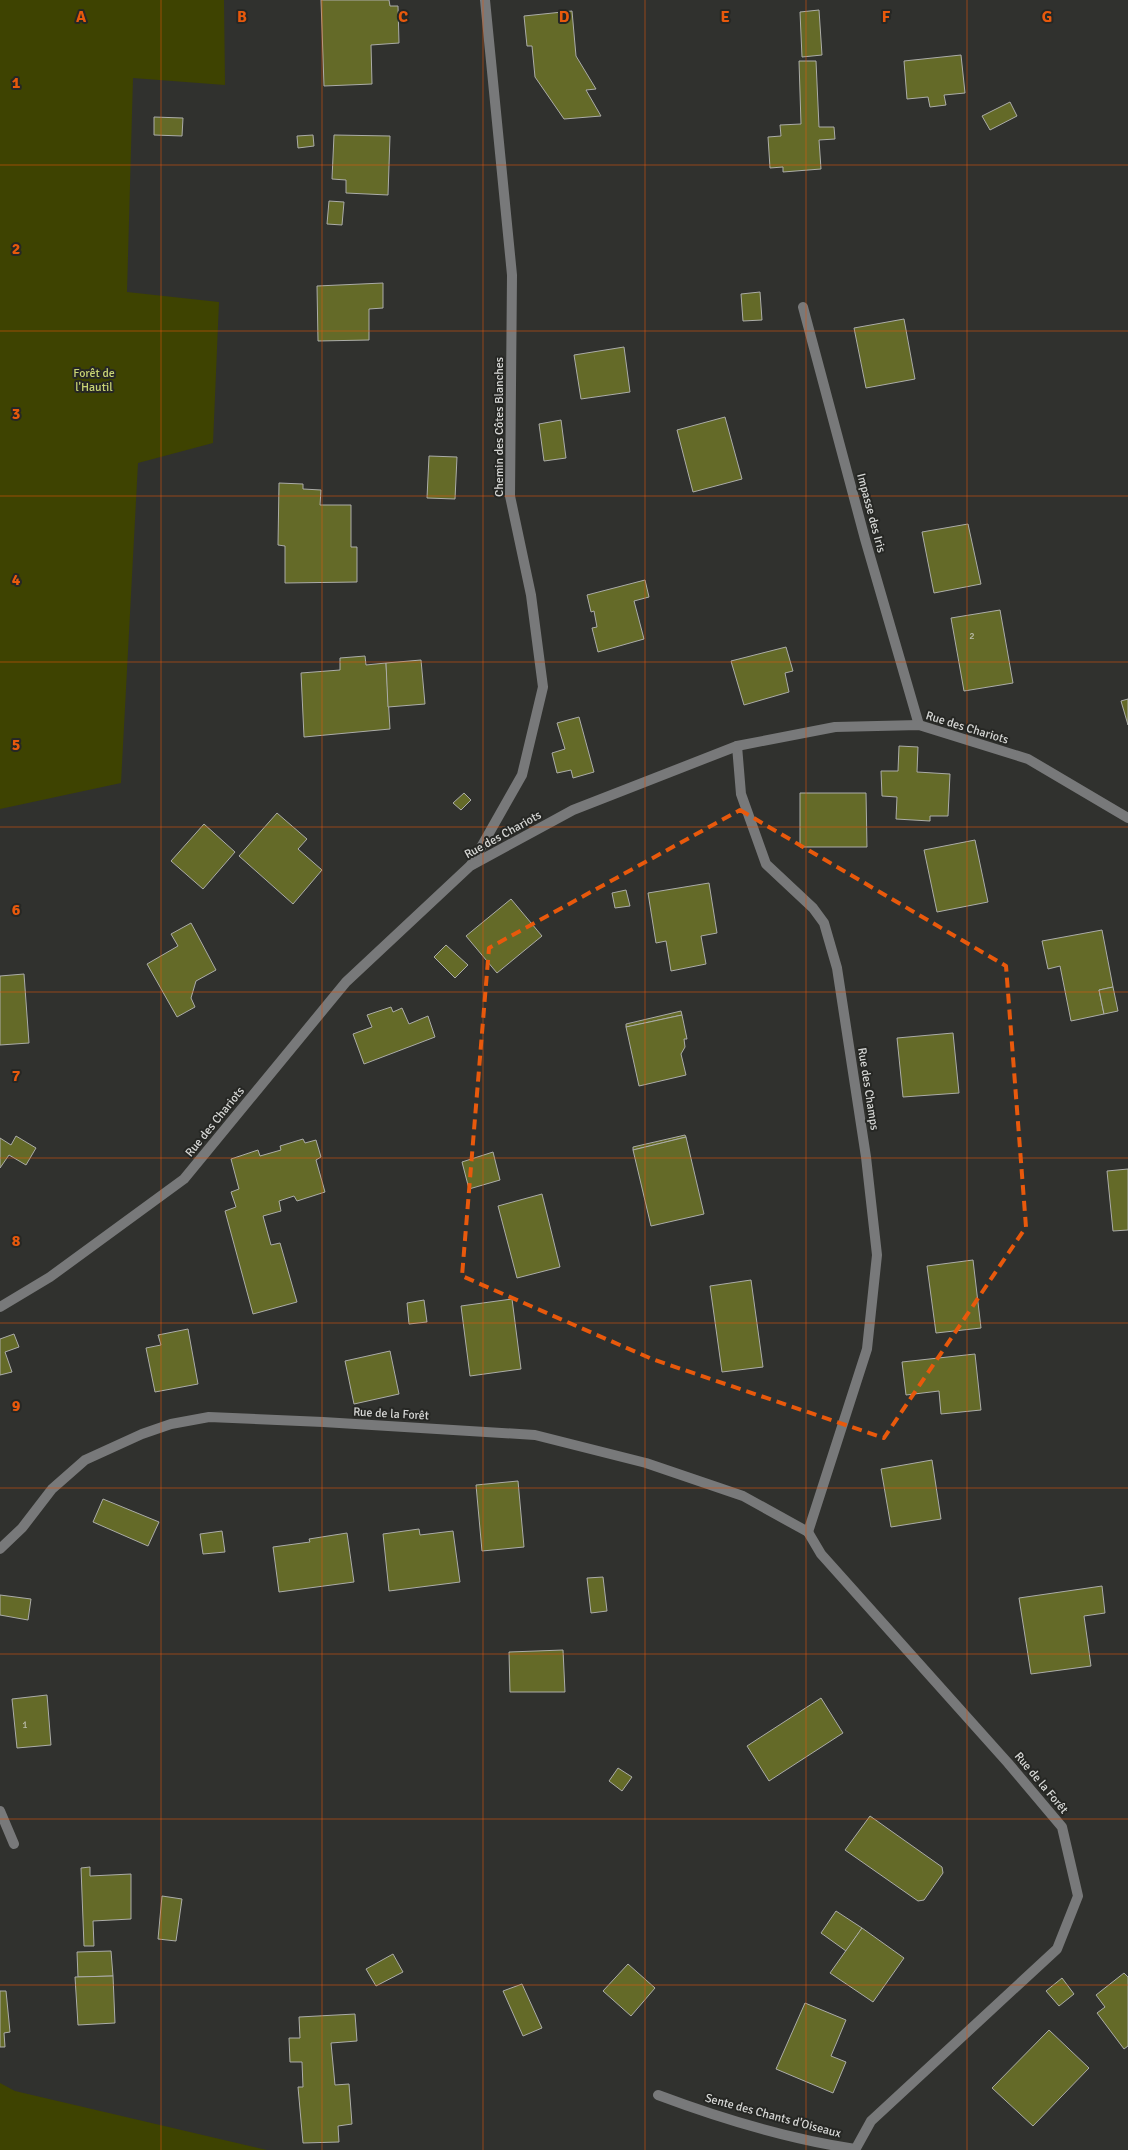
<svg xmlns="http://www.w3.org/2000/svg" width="1128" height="2150" font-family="Signika,sans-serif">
	<rect width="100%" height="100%" fill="#30312e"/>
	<g fill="#3e4301">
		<polygon points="0,0 224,0 225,85 133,78 127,292 219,302 213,443 138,463 121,783 0,809"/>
		<polygon points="0,2083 15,2091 267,2150 0,2150"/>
	</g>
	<g fill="#646a28" stroke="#abaca8">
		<polygon points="321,0 389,0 390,6 398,6 399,43 371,45 372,84 324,86"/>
		<polygon points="819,10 822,55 802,57 800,12"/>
		<polygon points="572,11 576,56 596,89 586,90 601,116 564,119 535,77 532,46 527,46 524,16"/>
		<polygon points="961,55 965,93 944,95 946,105 930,107 928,97 907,99 904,61"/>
		<polygon points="799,61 816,61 819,127 834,127 835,139 819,140 821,169 783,172 783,167 770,168 768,137 781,136 780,125 801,124"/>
		<polygon points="1010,102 1017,116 990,130 982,116"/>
		<polygon points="154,117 183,118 182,136 154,135"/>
		<polygon points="313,135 314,146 298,148 297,136"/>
		<polygon points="334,135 390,136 388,195 346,193 346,180 332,179"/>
		<polygon points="329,201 344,202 342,225 327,224"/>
		<polygon points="383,283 383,308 369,309 369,340 318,341 317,286"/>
		<polygon points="760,292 762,320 743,321 741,294"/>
		<polygon points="904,319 915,379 866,388 854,328"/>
		<polygon points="624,347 630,392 581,399 574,355"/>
		<polygon points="725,417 742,479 693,492 677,430"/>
		<polygon points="561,420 566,458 544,461 539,424"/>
		<polygon points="429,456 457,457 455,499 427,498"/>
		<polygon points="279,483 303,484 303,489 321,490 320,505 351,505 351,547 357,547 357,582 285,583 285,546 278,545"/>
		<polygon points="968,524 981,584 934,593 922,532"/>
		<polygon points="645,580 649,597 634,601 644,639 598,652 592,628 597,627 594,611 591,612 587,595"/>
		<polygon points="1000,610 1013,683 964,691 951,618"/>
		<polygon points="786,647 793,671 785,673 789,692 744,705 731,661"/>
		<polygon points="365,656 366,665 386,663 390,729 304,737 301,673 340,670 340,658"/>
		<polygon points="421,660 425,704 388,707 386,663"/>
		<polygon points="1128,699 1128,725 1121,701"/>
		<polygon points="579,717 594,772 573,778 571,770 557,773 552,753 565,749 557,723"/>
		<polygon points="899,746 918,747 917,772 950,774 948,816 930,816 930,821 896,819 897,797 882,796 881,771 898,771"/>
		<polygon points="464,793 471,800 461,810 453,803"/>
		<polygon points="800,793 866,793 867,847 800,847"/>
		<polygon points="277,813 307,839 298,849 322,870 293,904 239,856"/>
		<polygon points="204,824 235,852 203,889 171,861"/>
		<polygon points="975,840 988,902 937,912 924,850"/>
		<polygon points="709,883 717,933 701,936 706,964 671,971 666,941 656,943 648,893"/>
		<polygon points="626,890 630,906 615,908 612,893"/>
		<polygon points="511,899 542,936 497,973 466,936"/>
		<polygon points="191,923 216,970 196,981 191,998 195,1007 177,1017 147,964 178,946 171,934"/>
		<polygon points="1102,930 1113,987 1099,990 1104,1014 1071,1021 1060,966 1048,969 1042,941"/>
		<polygon points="446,945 468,965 455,978 434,957"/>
		<polygon points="24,974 29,1043 0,1045 0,976"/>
		<polygon points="1113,987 1118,1011 1104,1014 1099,990"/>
		<polygon points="391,1007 393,1012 402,1008 409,1024 428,1016 435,1037 364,1064 353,1034 372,1027 367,1015"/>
		<polygon points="681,1011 682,1015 626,1027 626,1024"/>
		<polygon points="682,1015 687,1039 684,1039 685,1047 681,1054 686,1075 639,1086 626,1027"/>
		<polygon points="953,1033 959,1093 903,1097 897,1038"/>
		<polygon points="685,1135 686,1137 633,1150 633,1147"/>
		<polygon points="16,1136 36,1148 26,1165 9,1155 0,1168 0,1138 11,1145"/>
		<polygon points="686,1137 704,1214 651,1226 633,1150"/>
		<polygon points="303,1139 305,1143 316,1140 321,1157 316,1160 325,1192 297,1201 294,1196 279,1201 281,1211 263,1216 271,1245 280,1243 297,1302 253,1314 225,1211 236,1207 231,1192 239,1189 231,1159 258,1150 260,1156 281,1150 280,1146"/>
		<polygon points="493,1152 500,1180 469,1189 462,1162"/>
		<polygon points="1128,1169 1128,1230 1113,1231 1107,1171"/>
		<polygon points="542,1194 560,1267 517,1278 498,1206"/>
		<polygon points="973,1260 981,1328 936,1333 927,1266"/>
		<polygon points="751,1280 763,1367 722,1372 710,1286"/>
		<polygon points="512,1299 521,1369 470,1376 461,1306"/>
		<polygon points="424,1300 427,1322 409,1324 407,1303"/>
		<polygon points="188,1329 198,1384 155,1392 146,1348 161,1345 158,1335"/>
		<polygon points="14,1334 19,1347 5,1352 12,1372 0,1375 0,1339"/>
		<polygon points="390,1351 399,1394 354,1404 345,1361"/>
		<polygon points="975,1354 981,1410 941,1414 939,1391 906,1395 902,1362"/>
		<polygon points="932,1460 941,1519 891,1527 881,1469"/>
		<polygon points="518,1481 524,1547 482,1551 476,1485"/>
		<polygon points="103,1499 159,1522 148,1546 93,1522"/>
		<polygon points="419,1529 420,1535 453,1531 460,1582 389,1591 383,1534"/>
		<polygon points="222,1531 225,1552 203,1554 200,1534"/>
		<polygon points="347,1533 354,1582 279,1592 273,1547 310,1542 309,1539"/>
		<polygon points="603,1577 607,1611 591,1613 587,1578"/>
		<polygon points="1102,1586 1105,1613 1084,1616 1091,1666 1031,1674 1019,1598"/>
		<polygon points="0,1595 31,1599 28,1620 0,1615"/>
		<polygon points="563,1650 565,1692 510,1692 509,1652"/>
		<polygon points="47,1695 51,1745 17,1748 12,1699"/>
		<polygon points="821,1698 843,1733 769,1781 747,1746"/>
		<polygon points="618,1768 632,1777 622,1791 609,1781"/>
		<polygon points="870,1816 942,1867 943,1873 924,1900 918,1901 845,1850"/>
		<polygon points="90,1867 90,1876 131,1874 131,1919 93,1921 94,1946 84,1946 81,1868"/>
		<polygon points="162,1896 182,1899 176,1941 158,1939"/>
		<polygon points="836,1911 862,1928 846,1951 821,1933"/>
		<polygon points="862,1928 904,1958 873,2002 830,1973"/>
		<polygon points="111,1951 113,1976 78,1977 77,1952"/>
		<polygon points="393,1954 403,1972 376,1986 366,1969"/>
		<polygon points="628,1964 655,1988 631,2016 603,1991"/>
		<polygon points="1124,1973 1128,1977 1128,2046 1124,2049 1097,2013 1105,2007 1096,1995"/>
		<polygon points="113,1976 115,2023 78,2025 75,1977"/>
		<polygon points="1062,1978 1074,1994 1059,2006 1046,1991"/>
		<polygon points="522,1984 542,2028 523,2036 503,1991"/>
		<polygon points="0,1991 6,1991 10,2032 4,2033 5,2047 0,2047"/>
		<polygon points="805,2003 846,2020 831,2056 846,2062 833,2093 776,2069"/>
		<polygon points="355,2014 357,2041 331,2043 335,2085 349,2084 352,2124 338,2126 339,2142 303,2143 298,2087 303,2087 302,2062 290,2062 289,2038 300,2038 299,2017"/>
		<polygon points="1049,2030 1089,2068 1033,2126 992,2088"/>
	</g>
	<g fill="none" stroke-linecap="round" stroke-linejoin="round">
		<path stroke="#78797a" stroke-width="10" d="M658 2095C722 2119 788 2139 855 2149"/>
		<g stroke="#78797a" stroke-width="10">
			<polyline points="803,307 865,539 919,725"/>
			<polyline points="737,746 741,794 766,864 813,908 824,923 837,968 866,1157 877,1255 867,1349 808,1532"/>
			<polyline points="471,865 522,775 543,687 531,595 510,496 512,275 485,0"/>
			<polyline points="0,1307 50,1277 184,1179 346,982 470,866 573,810 737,746 835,727 919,725 1028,759 1128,818"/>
			<polyline points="0,1549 22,1528 52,1489 85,1460 142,1434 171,1424 209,1417 323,1422 535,1435 646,1463 743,1496 808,1532 821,1554 1008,1763 1062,1827 1078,1896 1057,1949 871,2121 855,2150"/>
			<polyline points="0,1811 14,1844"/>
		</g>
	</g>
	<path fill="none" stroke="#e8590c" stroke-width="4" stroke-dasharray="10 6" stroke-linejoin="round" d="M740 810 1006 966 1026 1227 884 1438 652 1359 462 1276 489 948Z"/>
	<path fill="none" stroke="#e8590c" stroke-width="1" stroke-opacity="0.55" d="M161 0V2150M322 0V2150M483 0V2150M645 0V2150M806 0V2150M967 0V2150M0 165H1128M0 331H1128M0 496H1128M0 662H1128M0 827H1128M0 992H1128M0 1158H1128M0 1323H1128M0 1488H1128M0 1654H1128M0 1819H1128M0 1985H1128"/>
	<g text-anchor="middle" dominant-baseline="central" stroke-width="4" stroke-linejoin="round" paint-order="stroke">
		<g font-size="10" fill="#babcaa">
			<text x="972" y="636">2</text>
			<text x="25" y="1725">1</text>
		</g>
		<g font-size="12" fill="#c8d374" stroke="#262724">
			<text x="94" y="373">Forêt de<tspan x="94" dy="14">l'Hautil</tspan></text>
		</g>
		<g font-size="12" fill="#d6d7d5" stroke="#262724">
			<text transform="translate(499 427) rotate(-90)">Chemin des Côtes Blanches</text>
			<text transform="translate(871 513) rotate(75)">Impasse des Iris</text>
			<text transform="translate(967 728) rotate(17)">Rue des Chariots</text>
			<text transform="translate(503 835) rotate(-29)">Rue des Chariots</text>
			<text transform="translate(868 1089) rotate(81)">Rue des Champs</text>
			<text transform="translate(215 1122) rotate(-51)">Rue des Chariots</text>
			<text transform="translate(391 1414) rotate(3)">Rue de la Forêt</text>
			<text transform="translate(1041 1783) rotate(50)">Rue de la Forêt</text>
			<text transform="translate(773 2116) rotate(15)">Sente des Chants d'Oiseaux</text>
		</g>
	</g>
	<g font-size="16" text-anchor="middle" font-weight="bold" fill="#e8590c" stroke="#262724" stroke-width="4" stroke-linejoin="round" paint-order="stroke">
		<text x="81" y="22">A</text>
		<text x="242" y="22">B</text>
		<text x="403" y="22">C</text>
		<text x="564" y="22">D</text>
		<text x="725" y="22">E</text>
		<text x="886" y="22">F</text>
		<text x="1047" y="22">G</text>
		<text x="16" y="88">1</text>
		<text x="16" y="254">2</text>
		<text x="16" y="419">3</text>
		<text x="16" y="585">4</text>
		<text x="16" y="750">5</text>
		<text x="16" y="915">6</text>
		<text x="16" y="1081">7</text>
		<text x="16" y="1246">8</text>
		<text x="16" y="1411">9</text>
	</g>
</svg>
